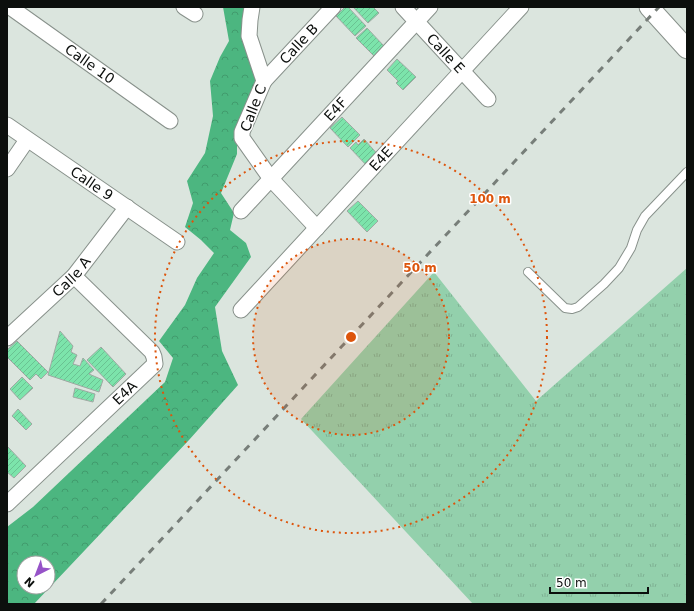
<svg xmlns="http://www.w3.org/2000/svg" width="694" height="611" font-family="'DejaVu Sans',sans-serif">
	<defs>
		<pattern id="grass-tufts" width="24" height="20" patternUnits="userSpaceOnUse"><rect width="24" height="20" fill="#93d0ac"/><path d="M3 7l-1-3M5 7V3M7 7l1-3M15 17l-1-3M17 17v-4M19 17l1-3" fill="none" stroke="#7eb193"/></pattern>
		<pattern id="forest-crowns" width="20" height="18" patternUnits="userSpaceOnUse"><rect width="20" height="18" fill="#4cb680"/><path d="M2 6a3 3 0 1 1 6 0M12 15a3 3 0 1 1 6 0" fill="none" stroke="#419b6d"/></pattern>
		<pattern id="building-hatch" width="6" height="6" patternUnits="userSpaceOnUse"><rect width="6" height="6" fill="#7ce4ab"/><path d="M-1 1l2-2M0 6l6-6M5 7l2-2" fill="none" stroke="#6ac292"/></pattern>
	</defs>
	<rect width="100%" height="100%" fill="#dbe5de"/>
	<polygon fill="url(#grass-tufts)" points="687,268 687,604 473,604 301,419 434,272 536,401"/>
	<path fill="url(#forest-crowns)" fill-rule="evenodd" d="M223 7H246L257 84 237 129V154L221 193 234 213 230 230 246 243 251 257 215 307 222 351 238 385 189 440 34 604H7V527L33 507 165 382 173 358 159 341 185 305 197 278 214 253 201 240 185 227 193 203 187 181 205 153 213 116 210 81 220 57 229 41ZM24 563H48V587H24Z"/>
	<g fill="url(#building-hatch)" stroke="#9fa9a3">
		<polygon points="345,7 348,7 366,26 355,36 336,16"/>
		<polygon points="353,7 373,7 379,13 368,23"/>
		<polygon points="367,28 384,46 374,56 356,38"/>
		<polygon points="397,59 416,77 403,90 396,83 398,81 387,70"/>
		<polygon points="342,117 360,135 348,147 330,128"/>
		<polygon points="364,139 380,157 369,168 350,148 356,142 358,145"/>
		<polygon points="358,201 378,221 367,232 347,211"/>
		<polygon points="60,331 73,346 71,352 77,355 73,364 80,366 83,358 94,370 89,374 103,380 99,392 48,375"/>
		<polygon points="17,341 48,372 41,379 36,374 30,380 7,357 7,350"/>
		<polygon points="101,347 126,374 113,387 87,360"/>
		<polygon points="22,377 33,388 20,400 10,389"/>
		<polygon points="75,388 95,394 93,402 73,397"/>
		<polygon points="18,409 32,424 26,430 12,416"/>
		<polygon points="8,447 26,466 14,478 7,472 7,449"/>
	</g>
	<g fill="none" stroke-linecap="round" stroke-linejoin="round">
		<defs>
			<polyline id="service" points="528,272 565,308 572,309 578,307 604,284 619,268 631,248 637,230 645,216 687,172"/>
			<g id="minor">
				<path id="s1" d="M10 7 170 121"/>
				<polyline points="184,7 195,14"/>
				<polyline points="252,7 250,20 249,36 264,81 242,132 242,138 271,179 317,228"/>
				<path id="s2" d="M403 7 488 99"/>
				<path id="s3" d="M264 81 333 7"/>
				<path id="s4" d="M7 125 177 242"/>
				<polyline points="7,169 27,140"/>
				<path id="s5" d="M241 211 430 7"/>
				<path id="s6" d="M241 310 521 7"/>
				<path id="s7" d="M7 338 74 276 127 207"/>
				<path id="s8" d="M7 504 155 364 154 357 152 352 74 276"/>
			</g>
			<polyline id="tertiary" points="649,7 687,49"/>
		</defs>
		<use href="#service" stroke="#88918b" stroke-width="10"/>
		<use href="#minor" stroke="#88918b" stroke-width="17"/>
		<use href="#tertiary" stroke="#88918b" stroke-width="21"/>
		<use href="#service" stroke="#fff" stroke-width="8"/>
		<use href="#minor" stroke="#fff" stroke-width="15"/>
		<use href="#tertiary" stroke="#fff" stroke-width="19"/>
		<polyline stroke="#777e79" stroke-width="3" stroke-dasharray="7 7" stroke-linecap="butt" points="101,604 659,7"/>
	</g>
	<circle cx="351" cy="337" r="98" fill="#dd550c" fill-opacity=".12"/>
	<g fill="none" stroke="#dd550c" stroke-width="2" stroke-dasharray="2 4">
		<circle cx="351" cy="337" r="98"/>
		<circle cx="351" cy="337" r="196"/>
	</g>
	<g text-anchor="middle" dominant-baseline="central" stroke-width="3" stroke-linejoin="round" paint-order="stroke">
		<g font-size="14" fill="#0c0f0d" stroke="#fff">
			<text stroke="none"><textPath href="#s3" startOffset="51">Calle B</textPath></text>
			<text stroke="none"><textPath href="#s2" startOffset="63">Calle E</textPath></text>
			<text stroke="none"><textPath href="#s1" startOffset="98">Calle 10</textPath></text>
			<text transform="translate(253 108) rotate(-69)">Calle C</text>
			<text stroke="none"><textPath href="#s5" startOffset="139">E4F</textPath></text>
			<text stroke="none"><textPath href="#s6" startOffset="206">E4E</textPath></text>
			<text stroke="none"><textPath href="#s4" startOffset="103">Calle 9</textPath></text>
			<text stroke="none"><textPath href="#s7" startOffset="89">Calle A</textPath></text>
			<text stroke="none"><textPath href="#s8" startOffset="162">E4A</textPath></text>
		</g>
	</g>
	<circle cx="351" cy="337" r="6" fill="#dd550c" stroke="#fff" stroke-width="2"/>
	<g font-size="12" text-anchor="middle" font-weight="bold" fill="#dd550c" stroke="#fff" stroke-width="3" stroke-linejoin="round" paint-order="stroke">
		<text x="490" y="203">100 m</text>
		<text x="420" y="272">50 m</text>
	</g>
	<rect width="694" height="611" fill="none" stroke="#0c0f0d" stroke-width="16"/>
	<g transform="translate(36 575) rotate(222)"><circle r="19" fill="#ffffff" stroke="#9e9f9e"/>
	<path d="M0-3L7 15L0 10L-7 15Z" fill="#9653c8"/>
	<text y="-6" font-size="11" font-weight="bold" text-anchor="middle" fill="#0c0f0d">N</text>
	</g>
	<path d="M550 587v6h98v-6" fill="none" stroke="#0c0f0d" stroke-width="2"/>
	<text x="556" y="587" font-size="12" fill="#0c0f0d" stroke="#ffffff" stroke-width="3" paint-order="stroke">50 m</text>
</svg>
